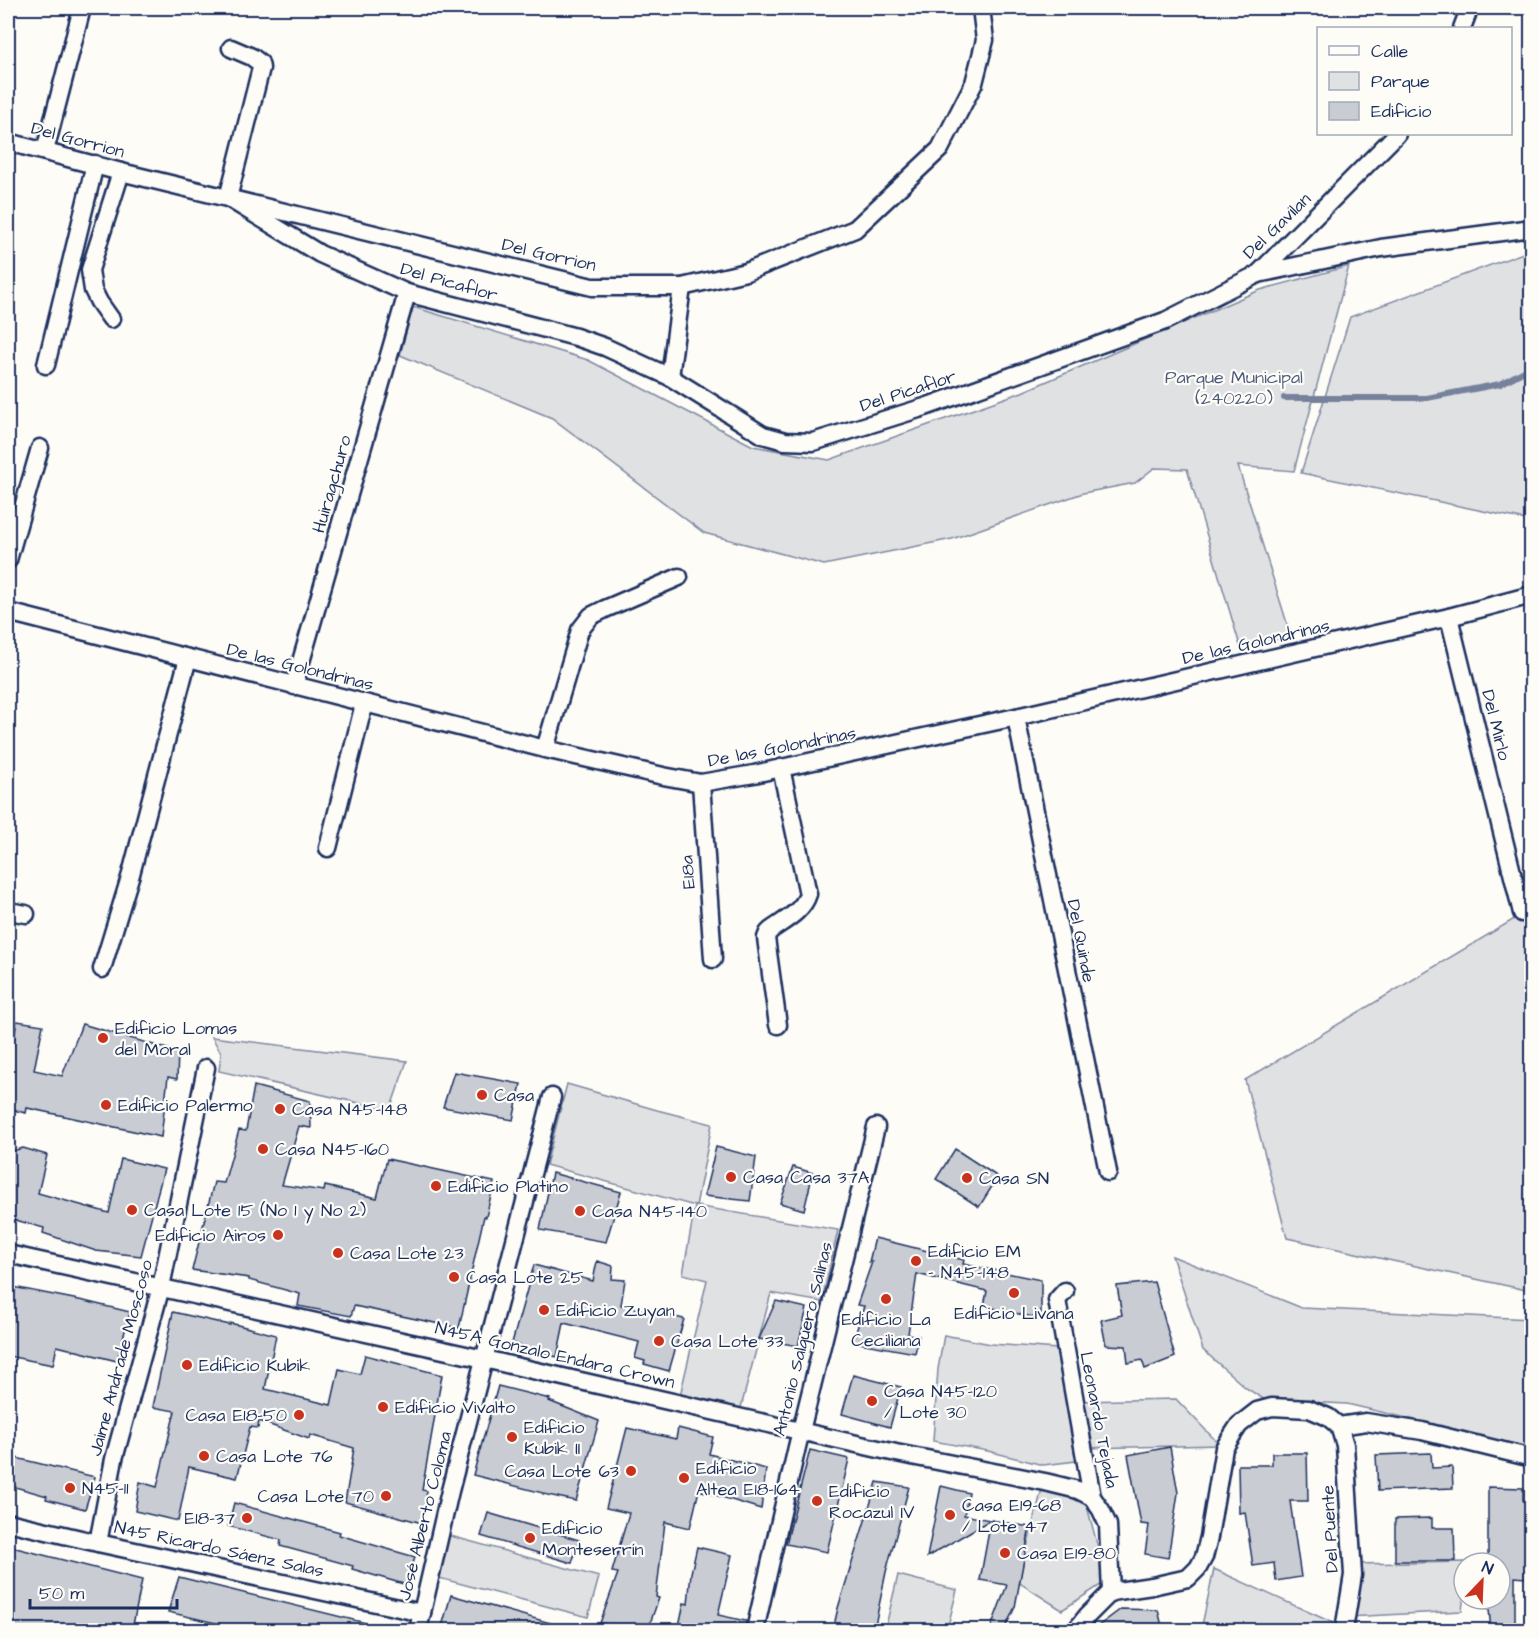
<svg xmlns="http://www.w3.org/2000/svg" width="1539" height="1638" font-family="'Architects Daughter',sans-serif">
	<rect width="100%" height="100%" fill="#fdfcf7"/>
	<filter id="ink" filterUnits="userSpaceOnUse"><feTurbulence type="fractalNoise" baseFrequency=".0167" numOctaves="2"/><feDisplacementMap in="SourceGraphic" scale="12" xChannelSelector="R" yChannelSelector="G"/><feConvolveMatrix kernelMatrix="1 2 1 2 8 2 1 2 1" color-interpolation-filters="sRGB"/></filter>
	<g filter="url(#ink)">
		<g fill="#e0e1e3" stroke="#7e88a0" stroke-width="1.5">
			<polygon points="1531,250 1531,521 1301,473 1350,317"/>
			<polygon points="1349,266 1294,471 1238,466 1291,636 1241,649 1187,469 1154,468 1135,483 1083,493 952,539 824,565 704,533 552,418 400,355 413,307 588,360 753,446 829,460 1022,392 1260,290"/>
			<polygon points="1531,909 1531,1291 1287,1238 1245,1080"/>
			<polygon points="212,1037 407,1061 390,1110 219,1071 221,1053"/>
			<polygon points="567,1084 657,1110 712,1124 696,1206 838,1230 822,1302 771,1293 739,1415 679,1400 707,1280 683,1274 695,1206 546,1165"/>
			<polygon points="1172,1256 1302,1308 1531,1319 1531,1453 1475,1434 1347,1404 1265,1400 1246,1388 1203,1350"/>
			<polygon points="944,1335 991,1344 1057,1349 1076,1461 1043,1465 988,1451 933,1441 938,1369"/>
			<polygon points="1176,1399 1220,1445 1086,1448 1077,1401"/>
			<polygon points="1081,1484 1107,1581 1062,1610 1018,1582 1043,1485"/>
			<polygon points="447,1535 599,1577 588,1617 439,1578"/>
			<polygon points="1467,1562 1464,1563 1464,1594 1462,1611 1347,1617 1352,1564"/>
			<polygon points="1214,1569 1333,1623 1330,1630 1201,1630"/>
			<polygon points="898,1575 957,1590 947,1630 885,1630"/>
		</g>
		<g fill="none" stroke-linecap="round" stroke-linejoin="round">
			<polyline stroke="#76819c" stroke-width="6" points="1284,398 1427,398 1500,384 1532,367"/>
		</g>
		<g fill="#c9ccd3" stroke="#1b2f5e" stroke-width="1.5">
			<polygon points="17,1021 43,1025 34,1070 62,1076 82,1024 178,1052 177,1079 168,1077 161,1137 27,1108 26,1113 8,1109 8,1076"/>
			<polygon points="454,1072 521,1084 513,1120 443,1107"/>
			<polygon points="254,1086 310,1101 311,1128 299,1126 282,1185 324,1191 325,1186 377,1198 387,1159 494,1182 486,1217 484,1216 459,1328 354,1306 351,1316 298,1306 300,1294 249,1280 249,1278 192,1270 214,1182 224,1183 239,1130 246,1131"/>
			<polygon points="716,1147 756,1157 750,1201 704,1196"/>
			<polygon points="23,1148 47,1155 38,1193 109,1213 121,1159 164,1169 141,1256 96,1251 43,1233 44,1228 8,1218 8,1152"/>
			<polygon points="955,1149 998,1177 979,1207 936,1179"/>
			<polygon points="793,1167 813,1173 804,1210 780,1203"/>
			<polygon points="552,1173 621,1192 606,1242 540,1230"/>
			<polygon points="875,1238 964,1260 963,1264 1041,1280 1041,1319 984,1306 987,1291 917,1274 908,1334 919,1336 915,1353 853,1342 864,1306 857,1305 872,1262 869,1262"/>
			<polygon points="597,1261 613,1266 612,1279 625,1280 621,1305 684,1319 669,1371 644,1364 645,1361 635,1358 639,1342 564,1323 557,1357 512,1343 534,1265 593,1281"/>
			<polygon points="1154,1282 1175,1357 1145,1369 1142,1360 1128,1363 1126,1346 1106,1345 1101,1320 1122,1315 1117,1286"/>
			<polygon points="8,1286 84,1301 130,1312 117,1361 57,1346 53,1365 8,1356"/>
			<polygon points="776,1301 807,1308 798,1346 759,1339"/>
			<polygon points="173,1312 230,1325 230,1323 276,1335 265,1389 331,1405 339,1369 360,1374 365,1355 442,1375 422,1490 427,1491 422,1523 345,1502 354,1448 310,1435 309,1439 259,1421 258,1428 250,1427 237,1478 189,1467 178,1521 135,1511 140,1482 157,1487 175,1411 153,1407"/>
			<polygon points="853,1375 901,1387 890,1427 842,1414"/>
			<polygon points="498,1386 550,1399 549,1401 599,1421 576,1501 543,1494 543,1493 473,1475"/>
			<polygon points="627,1428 676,1439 678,1428 713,1437 709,1454 766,1469 761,1509 699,1490 690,1528 665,1522 656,1597 659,1598 648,1629 600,1623 618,1573 612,1572 629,1513 606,1508"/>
			<polygon points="1170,1447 1178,1493 1168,1558 1145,1554 1149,1525 1141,1524 1128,1455"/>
			<polygon points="810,1450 849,1459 827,1552 786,1544"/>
			<polygon points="1272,1453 1307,1453 1308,1501 1290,1501 1301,1577 1276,1581 1274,1563 1253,1566 1245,1512 1239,1513 1238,1465 1272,1465"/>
			<polygon points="1431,1453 1432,1468 1452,1467 1453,1488 1378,1491 1376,1455"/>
			<polygon points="8,1456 95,1477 85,1509 46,1499 47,1496 8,1485"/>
			<polygon points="877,1482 909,1487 886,1572 874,1630 833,1630 838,1608"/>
			<polygon points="941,1486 969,1493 964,1515 990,1520 927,1557"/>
			<polygon points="1488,1487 1523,1488 1523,1500 1532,1500 1532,1549 1525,1549 1526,1578 1515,1577 1515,1630 1491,1630 1488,1599 1500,1599 1500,1563 1494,1563 1494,1558 1488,1558"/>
			<polygon points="234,1503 340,1532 339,1535 415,1557 407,1585 352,1569 353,1566 280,1546 281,1540 228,1526"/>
			<polygon points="488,1513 579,1540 572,1563 481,1536"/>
			<polygon points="1432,1518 1432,1528 1454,1528 1455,1561 1395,1561 1395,1519"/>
			<polygon points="991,1520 1030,1527 1015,1607 1004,1630 990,1630 1007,1585 980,1580"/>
			<polygon points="8,1546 142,1580 132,1630 16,1630 8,1620"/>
			<polygon points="697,1547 732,1555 718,1615 746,1621 745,1630 678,1630 684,1603 688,1604 691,1573"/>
			<polygon points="179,1577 374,1625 373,1630 246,1630 168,1612"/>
			<polygon points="451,1595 561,1626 560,1630 441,1630"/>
			<polygon points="1121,1609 1158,1610 1163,1630 1093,1630"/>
		</g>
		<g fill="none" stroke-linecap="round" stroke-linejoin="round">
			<defs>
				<g id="street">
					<polyline points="1462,28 1467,15 1468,8"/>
					<polyline points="231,48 252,57 260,63 261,68 228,198 320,254 407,293 576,337 605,347 670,377 763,435 785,441 813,442 925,407 1165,321 1258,274 1397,134"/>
					<polyline points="8,142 121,172 592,287 682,287 746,272 855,229 940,149 974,83 985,40 981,8"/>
					<polyline points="45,151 82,8"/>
					<polyline points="1258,274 1381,248 1532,228"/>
					<polyline points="111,319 99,302 93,290 90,270 121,172"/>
					<polyline points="46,365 95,164"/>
					<polyline points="670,377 682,287"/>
					<polyline points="8,560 40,448"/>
					<polyline points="8,612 545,749 663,776 701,783 754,774 1016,717 1449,617 1532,595"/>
					<polyline points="1449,617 1522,913"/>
					<polyline points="294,686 407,293"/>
					<polyline points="1016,717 1108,1172"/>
					<polyline points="545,749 580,630 591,616 605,609 679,577"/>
					<polyline points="701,783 713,959"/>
					<polyline points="328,848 364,704"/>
					<polyline points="8,911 26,914"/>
					<polyline points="102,969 131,874 188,658"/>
					<path d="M778 1025 766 938 768 933 771 930C785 920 803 911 808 894L781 768"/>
					<polyline points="8,1254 484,1359 896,1453 1045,1482 1078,1490 1092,1497"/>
					<polyline points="1065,1291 1057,1300 1092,1497 1101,1510 1108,1525 1111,1592"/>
					<polyline points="1339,1426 1345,1445 1353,1575 1344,1630"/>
					<polyline points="8,1522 98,1543 422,1613"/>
					<polyline points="98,1543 114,1459 161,1287 206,1068"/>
					<polyline points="1111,1592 1152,1586 1188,1578 1198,1568 1204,1557 1209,1537 1224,1448 1239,1425 1257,1411 1272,1407 1309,1409 1328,1417 1339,1426 1366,1422 1422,1431 1532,1458"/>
					<polyline points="418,1630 450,1491 552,1097"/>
					<polyline points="755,1630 797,1447 876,1127"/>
					<polyline points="1076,1630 1087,1616 1111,1592"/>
				</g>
			</defs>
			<use href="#street" stroke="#1b2f5e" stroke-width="21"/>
			<use href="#street" stroke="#fdfcf7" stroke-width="16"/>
		</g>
	</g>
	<g fill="#c8321e" stroke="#fdfcf7" stroke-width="2">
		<circle cx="103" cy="1038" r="6"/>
		<circle cx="482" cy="1095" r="6"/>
		<circle cx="106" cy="1105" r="6"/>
		<circle cx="280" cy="1109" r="6"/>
		<circle cx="263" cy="1149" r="6"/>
		<circle cx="731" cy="1177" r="6"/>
		<circle cx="967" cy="1178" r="6"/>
		<circle cx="436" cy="1186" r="6"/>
		<circle cx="132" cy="1210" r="6"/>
		<circle cx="580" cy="1211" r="6"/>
		<circle cx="278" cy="1235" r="6"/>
		<circle cx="338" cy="1253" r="6"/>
		<circle cx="916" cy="1261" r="6"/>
		<circle cx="454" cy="1277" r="6"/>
		<circle cx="1014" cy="1293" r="6"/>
		<circle cx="886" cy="1299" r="6"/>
		<circle cx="544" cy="1310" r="6"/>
		<circle cx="659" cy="1341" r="6"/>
		<circle cx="187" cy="1365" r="6"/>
		<circle cx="872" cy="1401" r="6"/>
		<circle cx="383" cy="1407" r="6"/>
		<circle cx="299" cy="1415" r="6"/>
		<circle cx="512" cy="1437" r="6"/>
		<circle cx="204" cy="1456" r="6"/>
		<circle cx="631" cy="1471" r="6"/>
		<circle cx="684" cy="1478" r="6"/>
		<circle cx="70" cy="1488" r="6"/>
		<circle cx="386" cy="1496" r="6"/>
		<circle cx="817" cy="1501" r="6"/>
		<circle cx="950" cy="1515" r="6"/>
		<circle cx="247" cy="1518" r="6"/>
		<circle cx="530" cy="1538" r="6"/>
		<circle cx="1005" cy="1553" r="6"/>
	</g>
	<g text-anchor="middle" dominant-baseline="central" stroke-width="4.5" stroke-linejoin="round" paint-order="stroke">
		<g font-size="18" fill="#1b2f5e" stroke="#fdfcf7">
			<text transform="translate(78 140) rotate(15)">Del Gorrion</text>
			<text transform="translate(1277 226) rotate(-44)">Del Gavilan</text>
			<text transform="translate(549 255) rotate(13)">Del Gorrion</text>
			<text transform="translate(449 282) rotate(16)">Del Picaflor</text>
			<text transform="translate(908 391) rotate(-18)">Del Picaflor</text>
			<text transform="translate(332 484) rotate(-74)">Huiragchuro</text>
			<text transform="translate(1256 642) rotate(-13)">De las Golondrinas</text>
			<text transform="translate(300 667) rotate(14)">De las Golondrinas</text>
			<text transform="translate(1496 725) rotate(76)">Del Mirlo</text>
			<text transform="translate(782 747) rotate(-11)">De las Golondrinas</text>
			<text transform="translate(688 872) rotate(-94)">E18a</text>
			<text transform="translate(1081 941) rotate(79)">Del Quinde</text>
			<text transform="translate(803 1339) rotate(-76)">Antonio Salguero Salinas</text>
			<text transform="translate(555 1355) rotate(13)">N45A Gonzalo Endara Crown</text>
			<text transform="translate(121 1358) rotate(-75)">Jaime Andrade Moscoso</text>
			<text transform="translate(1099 1420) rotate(79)">Leonardo Tejada</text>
			<text transform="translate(425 1516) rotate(-76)">José Alberto Coloma</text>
			<text transform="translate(1330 1529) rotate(-93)">Del Puente</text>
			<text transform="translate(219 1549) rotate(12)">N45 Ricardo Sáenz Salas</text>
		</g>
		<g font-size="18" fill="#4c5c7f" stroke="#fdfcf7">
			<text x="1234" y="377">Parque Municipal<tspan x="1234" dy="21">(240220)</tspan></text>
		</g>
		<g font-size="18" fill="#1b2f5e" stroke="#fdfcf7" text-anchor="start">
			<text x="115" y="1028">Edificio Lomas<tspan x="115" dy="21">del Moral</tspan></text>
			<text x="494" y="1095">Casa</text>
			<text x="118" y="1105">Edificio Palermo</text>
			<text x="292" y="1109">Casa N45-148</text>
			<text x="275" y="1149">Casa N45-160</text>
			<text x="743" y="1177">Casa Casa 37A</text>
			<text x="979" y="1178">Casa SN</text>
			<text x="448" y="1186">Edificio Platino</text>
			<text x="144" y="1210">Casa Lote 15 (No 1 y No 2)</text>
			<text x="592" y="1211">Casa N45-140</text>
			<text x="266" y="1235" text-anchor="end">Edificio Airos</text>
			<text x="928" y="1251">Edificio EM<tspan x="928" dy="21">- N45-148</tspan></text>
			<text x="350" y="1253">Casa Lote 23</text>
			<text x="466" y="1277">Casa Lote 25</text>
			<text x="556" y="1310">Edificio Zuyan</text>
			<text x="1014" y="1313" text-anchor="middle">Edificio Livana</text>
			<text x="886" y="1319" text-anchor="middle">Edificio La<tspan x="886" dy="21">Ceciliana</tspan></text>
			<text x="671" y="1341">Casa Lote 33</text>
			<text x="199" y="1365">Edificio Kubik</text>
			<text x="884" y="1391">Casa N45-120<tspan x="884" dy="21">/ Lote 30</tspan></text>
			<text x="395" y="1407">Edificio Vivalto</text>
			<text x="287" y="1415" text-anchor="end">Casa E18-50</text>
			<text x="524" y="1427">Edificio<tspan x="524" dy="21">Kubik II</tspan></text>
			<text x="216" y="1456">Casa Lote 76</text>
			<text x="696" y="1468">Edificio<tspan x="696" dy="21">Altea E18-164</tspan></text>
			<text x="619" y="1471" text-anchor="end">Casa Lote 63</text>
			<text x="82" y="1488">N45-11</text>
			<text x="829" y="1491">Edificio<tspan x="829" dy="21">Rocazul IV</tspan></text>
			<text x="374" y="1496" text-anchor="end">Casa Lote 70</text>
			<text x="962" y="1505">Casa E19-68<tspan x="962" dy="21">/ Lote 47</tspan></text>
			<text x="235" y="1518" text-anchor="end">E18-37</text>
			<text x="542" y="1528">Edificio<tspan x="542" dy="21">Monteserrín</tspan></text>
			<text x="1017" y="1553">Casa E19-80</text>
		</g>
	</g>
	<rect width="1539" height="1638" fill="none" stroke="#fdfcf7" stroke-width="30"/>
	<rect x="15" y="15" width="1509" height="1608" fill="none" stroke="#1b2f5e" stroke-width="2" filter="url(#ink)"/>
	<rect x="1317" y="27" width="195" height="108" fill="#fdfcf7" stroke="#a3aaba" stroke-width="1.5"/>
	<rect x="1329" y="46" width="30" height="9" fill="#fdfcf7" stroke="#a3aaba" stroke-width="1.5"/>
	<text x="1371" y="57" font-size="18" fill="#1b2f5e">Calle</text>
	<rect x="1329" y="72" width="30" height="18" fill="#e0e1e3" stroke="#a3aaba" stroke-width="1.5"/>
	<text x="1371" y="87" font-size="18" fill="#1b2f5e">Parque</text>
	<rect x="1329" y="102" width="30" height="18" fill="#c9ccd3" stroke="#a3aaba" stroke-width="1.5"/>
	<text x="1371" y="117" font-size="18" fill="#1b2f5e">Edificio</text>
	<g transform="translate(1482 1581) rotate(23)"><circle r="28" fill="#fdfcf7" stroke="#a3aaba" stroke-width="1.5"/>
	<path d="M0-4.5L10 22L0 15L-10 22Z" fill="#c8321e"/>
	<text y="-9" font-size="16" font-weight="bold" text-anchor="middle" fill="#1b2f5e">N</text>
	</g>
	<path d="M30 1599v9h147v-9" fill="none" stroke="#1b2f5e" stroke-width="3"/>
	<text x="39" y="1599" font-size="18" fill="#1b2f5e" stroke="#fdfcf7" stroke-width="4.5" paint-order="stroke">50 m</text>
</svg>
